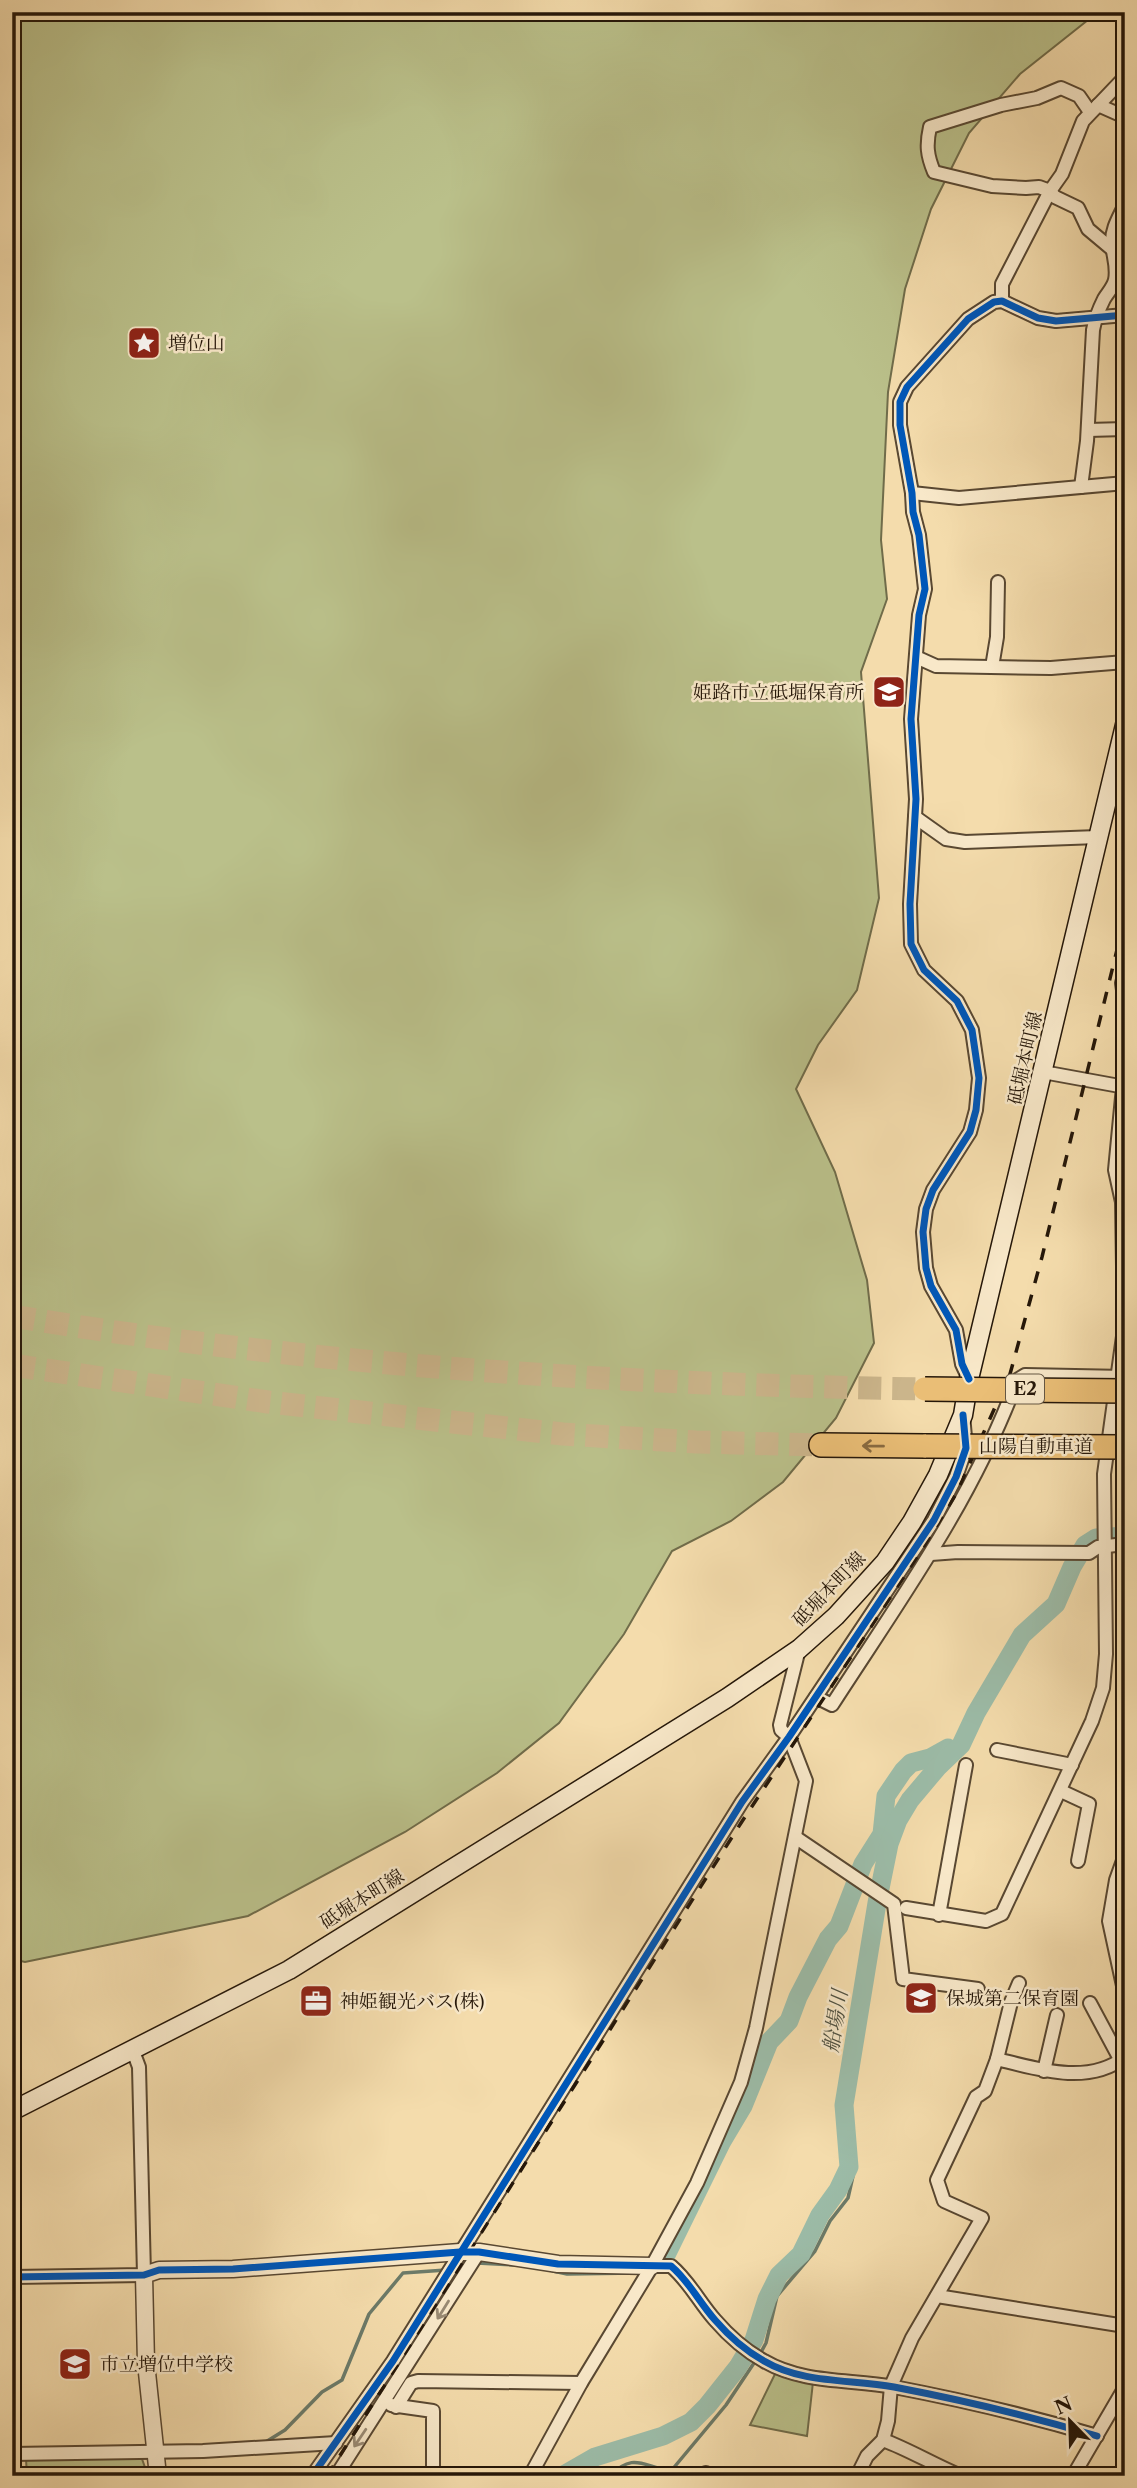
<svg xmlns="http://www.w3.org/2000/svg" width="1137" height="2488" font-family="'Libre Caslon Text','Noto Serif JP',serif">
	<rect width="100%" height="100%" fill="#f4dcac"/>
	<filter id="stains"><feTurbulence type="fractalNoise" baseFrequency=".00286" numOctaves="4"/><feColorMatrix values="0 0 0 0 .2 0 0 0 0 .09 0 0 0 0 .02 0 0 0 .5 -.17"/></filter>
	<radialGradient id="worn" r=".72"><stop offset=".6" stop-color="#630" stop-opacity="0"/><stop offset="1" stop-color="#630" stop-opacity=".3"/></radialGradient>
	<g fill="#bac08a" stroke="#706c4a" stroke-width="2">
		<polygon points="12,12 1098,12 1020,74 969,133 931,209 905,289 888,392 881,540 887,599 861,672 879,898 857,990 818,1045 796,1089 835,1172 867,1280 874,1343 836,1418 783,1482 731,1521 672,1551 624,1634 559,1723 497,1773 405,1832 248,1916 25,1962 12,1959"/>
		<polygon points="776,2372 813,2382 807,2436 750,2425"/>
		<polygon points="26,2459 142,2459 148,2476 27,2476"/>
	</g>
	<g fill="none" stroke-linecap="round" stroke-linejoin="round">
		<g stroke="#6c7a68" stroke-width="3.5">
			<polyline points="477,2263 515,2265"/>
			<polyline points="553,2271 567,2274 636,2273"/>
			<polyline points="760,2354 766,2343 777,2296 815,2251 830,2221 848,2198 853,2176 849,2167"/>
			<polyline points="264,2443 285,2430 322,2392 342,2380 369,2314 403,2273 446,2270"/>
			<path d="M609 2476C635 2452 641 2466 671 2471L726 2405 756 2360"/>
		</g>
		<g stroke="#9cbca8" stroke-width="19">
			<polyline points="665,2257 721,2143 743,2106 769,2042 789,2021 798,1997 828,1939 839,1926 863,1864 882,1834 886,1796 903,1771 911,1763 930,1758 948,1748"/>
			<polyline points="562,2476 595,2457 663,2436 691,2422 707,2406 738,2367 754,2340 767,2299 779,2275 801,2254 820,2215 838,2190 849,2167 844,2105 877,1903 889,1844 898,1820 910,1800 937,1768 961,1745 976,1713 1022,1635 1056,1604 1072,1567 1085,1545 1096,1538 1125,1536"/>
		</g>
		<g stroke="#cbb58b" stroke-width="23" stroke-dasharray="23 11" stroke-linecap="butt">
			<path d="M12 1316C314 1366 619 1384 925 1389"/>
			<polyline points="12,1365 268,1402 563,1434 696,1442 821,1445"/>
		</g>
		<defs>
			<g id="minor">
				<polyline points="1098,105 1125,117"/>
				<path d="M1090 112 1079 96 1061 88 1037 98 1001 105 930 127C926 145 927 155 934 172L992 186 1026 188 1039 187 1050 191 1055 197 1078 208 1088 229 1113 250"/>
				<polyline points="1002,301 1002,284 1050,191 1062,174 1083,121 1125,77"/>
				<polyline points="1088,430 1125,429"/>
				<path d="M1081 487 1087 441 1093 330C1095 319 1099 309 1104 299 1108 292 1113 288 1115 280 1118 266 1112 254 1112 241 1112 227 1120 216 1125 204"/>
				<polyline points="912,493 959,498 1125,483"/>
				<polyline points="916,657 936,666 1051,668 1125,662"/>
				<polyline points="992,667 997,637 998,582"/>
				<polyline points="915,817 946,839 965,842 1098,837"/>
				<polyline points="1125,972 1122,983 1125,1004"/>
				<polyline points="1043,1072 1125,1087"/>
				<polyline points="969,1379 962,1364 956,1330 931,1286 926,1268 923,1232 926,1209 933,1190 970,1132 976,1110 979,1078 972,1030 957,1001 924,970 911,944 910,904 916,799 911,719 919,615 925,589 919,535 913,512 912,493 900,425 900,402 907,387 968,319 994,302 1002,301 1038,318 1056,321 1125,315"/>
				<polyline points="931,1554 958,1552 1089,1553 1098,1547 1125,1544"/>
				<path d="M816 1697 832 1705C901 1598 972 1501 1017 1380L1025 1375 1125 1377"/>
				<polyline points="997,1750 1072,1765"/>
				<polyline points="1061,1791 1089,1804 1078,1861"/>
				<polyline points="795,1837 894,1904 903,1979 978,1989"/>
				<polyline points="1125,1855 1116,1880 1109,1921 1125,1995"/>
				<polyline points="906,1908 986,1921 1002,1914 1092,1721 1103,1688 1106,1654 1104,1474 1124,1329 1122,1202 1115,1170 1123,1087"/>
				<polyline points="939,1915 966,1765"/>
				<polyline points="1090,2003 1121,2061"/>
				<polyline points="997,2059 1011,2002 1019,1983"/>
				<polyline points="1044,2071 1057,2015"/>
				<path d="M652 2266H671C689 2281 699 2302 715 2320 728 2335 746 2351 764 2361 803 2384 851 2379 894 2387 962 2400 1030 2416 1097 2436"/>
				<polyline points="12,2277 144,2275 139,2067 133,2051"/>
				<polyline points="937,2296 1125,2326"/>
				<polyline points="391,2405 433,2411 433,2476"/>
				<polyline points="396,2407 411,2383 418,2381 581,2383"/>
				<path d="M883 2440C910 2450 934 2465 961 2476"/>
				<polyline points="12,2454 203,2451 336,2443"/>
				<polyline points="312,2476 393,2361 742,1802 789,1737 934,1520 956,1477 966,1448 963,1415"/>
				<polyline points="336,2476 479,2252"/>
				<polyline points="530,2476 581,2383 652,2266 697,2183 741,2082 756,2028 806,1781 789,1737 781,1730 780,1725 799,1649"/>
				<polyline points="705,2476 706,2473 710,2476"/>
				<path d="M857 2476 867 2456 883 2440 888 2421 891 2386 912 2338 982 2218 944 2201 937 2180 976 2097 985 2091 997 2059C1037 2069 1088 2086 1125 2057"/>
				<polyline points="1073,2476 1125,2387"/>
			</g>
			<polyline id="tertiary" points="158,2476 146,2363 144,2275 159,2270 233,2269 460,2252 479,2252 558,2264 652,2266"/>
			<polyline id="secondary" points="12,2111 289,1970 727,1698 799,1649 836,1616 885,1562 912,1522 938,1475 963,1415 969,1379 1125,725"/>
			<polyline id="motorway" points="821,1445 926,1446"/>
		</defs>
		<use href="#minor" stroke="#594832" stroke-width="16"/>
		<use href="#tertiary" stroke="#594832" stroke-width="19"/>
		<use href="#secondary" stroke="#251709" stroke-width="21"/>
		<use href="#motorway" stroke="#251709" stroke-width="26"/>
		<use href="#minor" stroke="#f8e8c9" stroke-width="12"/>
		<use href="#tertiary" stroke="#f8e8c9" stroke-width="16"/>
		<use href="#secondary" stroke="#f8e8c9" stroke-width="18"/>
		<use href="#motorway" stroke="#eabe76" stroke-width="23"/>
		<polyline stroke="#251709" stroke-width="3.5" stroke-dasharray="12 12" stroke-linecap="butt" points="327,2476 741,1823 921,1551 956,1494 1010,1374 1042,1257 1125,917"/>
		<defs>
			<g id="motorway-bridge">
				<polyline points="925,1389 1125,1391"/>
				<polyline points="926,1446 1125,1447"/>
			</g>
		</defs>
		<use href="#motorway-bridge" stroke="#251709" stroke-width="26" stroke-linecap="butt"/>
		<use href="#motorway-bridge" stroke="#eabe76" stroke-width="23"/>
		<defs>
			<g id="cycleway">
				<polyline points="969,1379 962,1364 956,1330 931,1286 926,1268 923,1232 926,1209 933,1190 970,1132 976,1110 979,1078 972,1030 957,1001 924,970 911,944 910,904 916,799 911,719 919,615 925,589 919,535 913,512 912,493 900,425 900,402 907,387 968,319 994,302 1002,301 1038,318 1056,321 1125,315"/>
				<path d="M12 2277 144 2275 159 2270 233 2269 460 2252H479L558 2264 671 2266C689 2281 699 2302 715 2320 728 2335 746 2351 764 2361 803 2384 851 2379 894 2387 962 2400 1030 2416 1097 2436"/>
				<polyline points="312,2476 393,2361 742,1802 789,1737 934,1520 956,1477 966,1448 963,1415"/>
			</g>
		</defs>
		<use href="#cycleway" stroke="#f8e8c9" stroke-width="11"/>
		<use href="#cycleway" stroke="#0057b8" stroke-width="7"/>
	</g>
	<defs><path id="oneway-shaft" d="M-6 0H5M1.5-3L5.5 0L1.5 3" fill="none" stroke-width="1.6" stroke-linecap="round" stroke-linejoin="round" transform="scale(1.75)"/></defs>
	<use stroke="#886a40" href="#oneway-shaft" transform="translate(873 1446) rotate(-179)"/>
	<g stroke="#998a73">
		<use href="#oneway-shaft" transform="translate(443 2310) rotate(122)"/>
		<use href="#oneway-shaft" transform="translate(360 2438) rotate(124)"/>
	</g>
	<defs>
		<symbol id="sight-square" viewBox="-11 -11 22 22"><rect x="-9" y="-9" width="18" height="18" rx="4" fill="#8f2418" stroke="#f8e8c9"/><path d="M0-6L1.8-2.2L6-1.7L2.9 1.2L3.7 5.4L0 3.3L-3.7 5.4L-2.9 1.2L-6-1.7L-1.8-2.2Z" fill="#fff"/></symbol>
		<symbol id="school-square" viewBox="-11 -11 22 22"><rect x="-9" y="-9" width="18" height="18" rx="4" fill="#8f2418" stroke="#f8e8c9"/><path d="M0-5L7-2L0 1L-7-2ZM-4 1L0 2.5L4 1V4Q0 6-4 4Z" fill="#fff"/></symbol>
		<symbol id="office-square" viewBox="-11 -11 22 22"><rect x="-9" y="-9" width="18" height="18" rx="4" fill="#8f2418" stroke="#f8e8c9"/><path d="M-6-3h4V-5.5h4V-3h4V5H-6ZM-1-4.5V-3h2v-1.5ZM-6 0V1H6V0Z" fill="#fff"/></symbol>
	</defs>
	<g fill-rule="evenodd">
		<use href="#sight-square" x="125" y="324" width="38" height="38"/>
		<use href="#school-square" x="870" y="673" width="38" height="38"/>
		<use href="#school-square" x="902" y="1979" width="38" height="38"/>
		<use href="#office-square" x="297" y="1982" width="38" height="38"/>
		<use href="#school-square" x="56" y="2345" width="38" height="38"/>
	</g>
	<g text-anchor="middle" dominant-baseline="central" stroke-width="5" stroke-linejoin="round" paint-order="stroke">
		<rect fill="#f8e8c9" stroke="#645643" stroke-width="2" x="1006" y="1374.5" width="38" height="29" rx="5"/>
		<g font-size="18" font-weight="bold" fill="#251709">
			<text x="1025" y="1389">E2</text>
		</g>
		<g font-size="19" fill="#251709" stroke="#f8e8c9" text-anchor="start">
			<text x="168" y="343">増位山</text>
			<text x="864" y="692" text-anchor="end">姫路市立砥堀保育所</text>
			<text x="946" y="1998">保城第二保育園</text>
			<text x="340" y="2001">神姫観光バス(株)</text>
			<text x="100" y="2364">市立増位中学校</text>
		</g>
		<g font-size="19" fill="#251709" stroke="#f8e8c9">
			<text transform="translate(1025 1058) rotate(-77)">砥堀本町線</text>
			<text x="1036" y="1446">山陽自動車道</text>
			<text transform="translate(829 1589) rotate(-46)">砥堀本町線</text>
			<text transform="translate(362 1899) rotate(-32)">砥堀本町線</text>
		</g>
		<g font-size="21" font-style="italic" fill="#4f5141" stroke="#f8e8c9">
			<text transform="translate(835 2021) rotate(-81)">船場川</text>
		</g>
	</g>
	<rect width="1137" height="2488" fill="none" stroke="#f4dcac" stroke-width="42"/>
	<rect x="14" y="14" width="1109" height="2460" fill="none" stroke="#251709" stroke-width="3.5"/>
	<rect x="21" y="21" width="1095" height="2446" fill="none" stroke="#251709" stroke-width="2"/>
	<g transform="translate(1070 2421) rotate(337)" stroke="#f8e8c9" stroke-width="5" paint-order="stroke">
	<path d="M0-5L12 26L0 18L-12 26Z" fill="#251709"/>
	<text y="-10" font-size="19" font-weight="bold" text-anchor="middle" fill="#251709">N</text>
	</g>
	<rect width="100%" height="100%" filter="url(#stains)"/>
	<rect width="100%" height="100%" fill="url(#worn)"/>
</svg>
